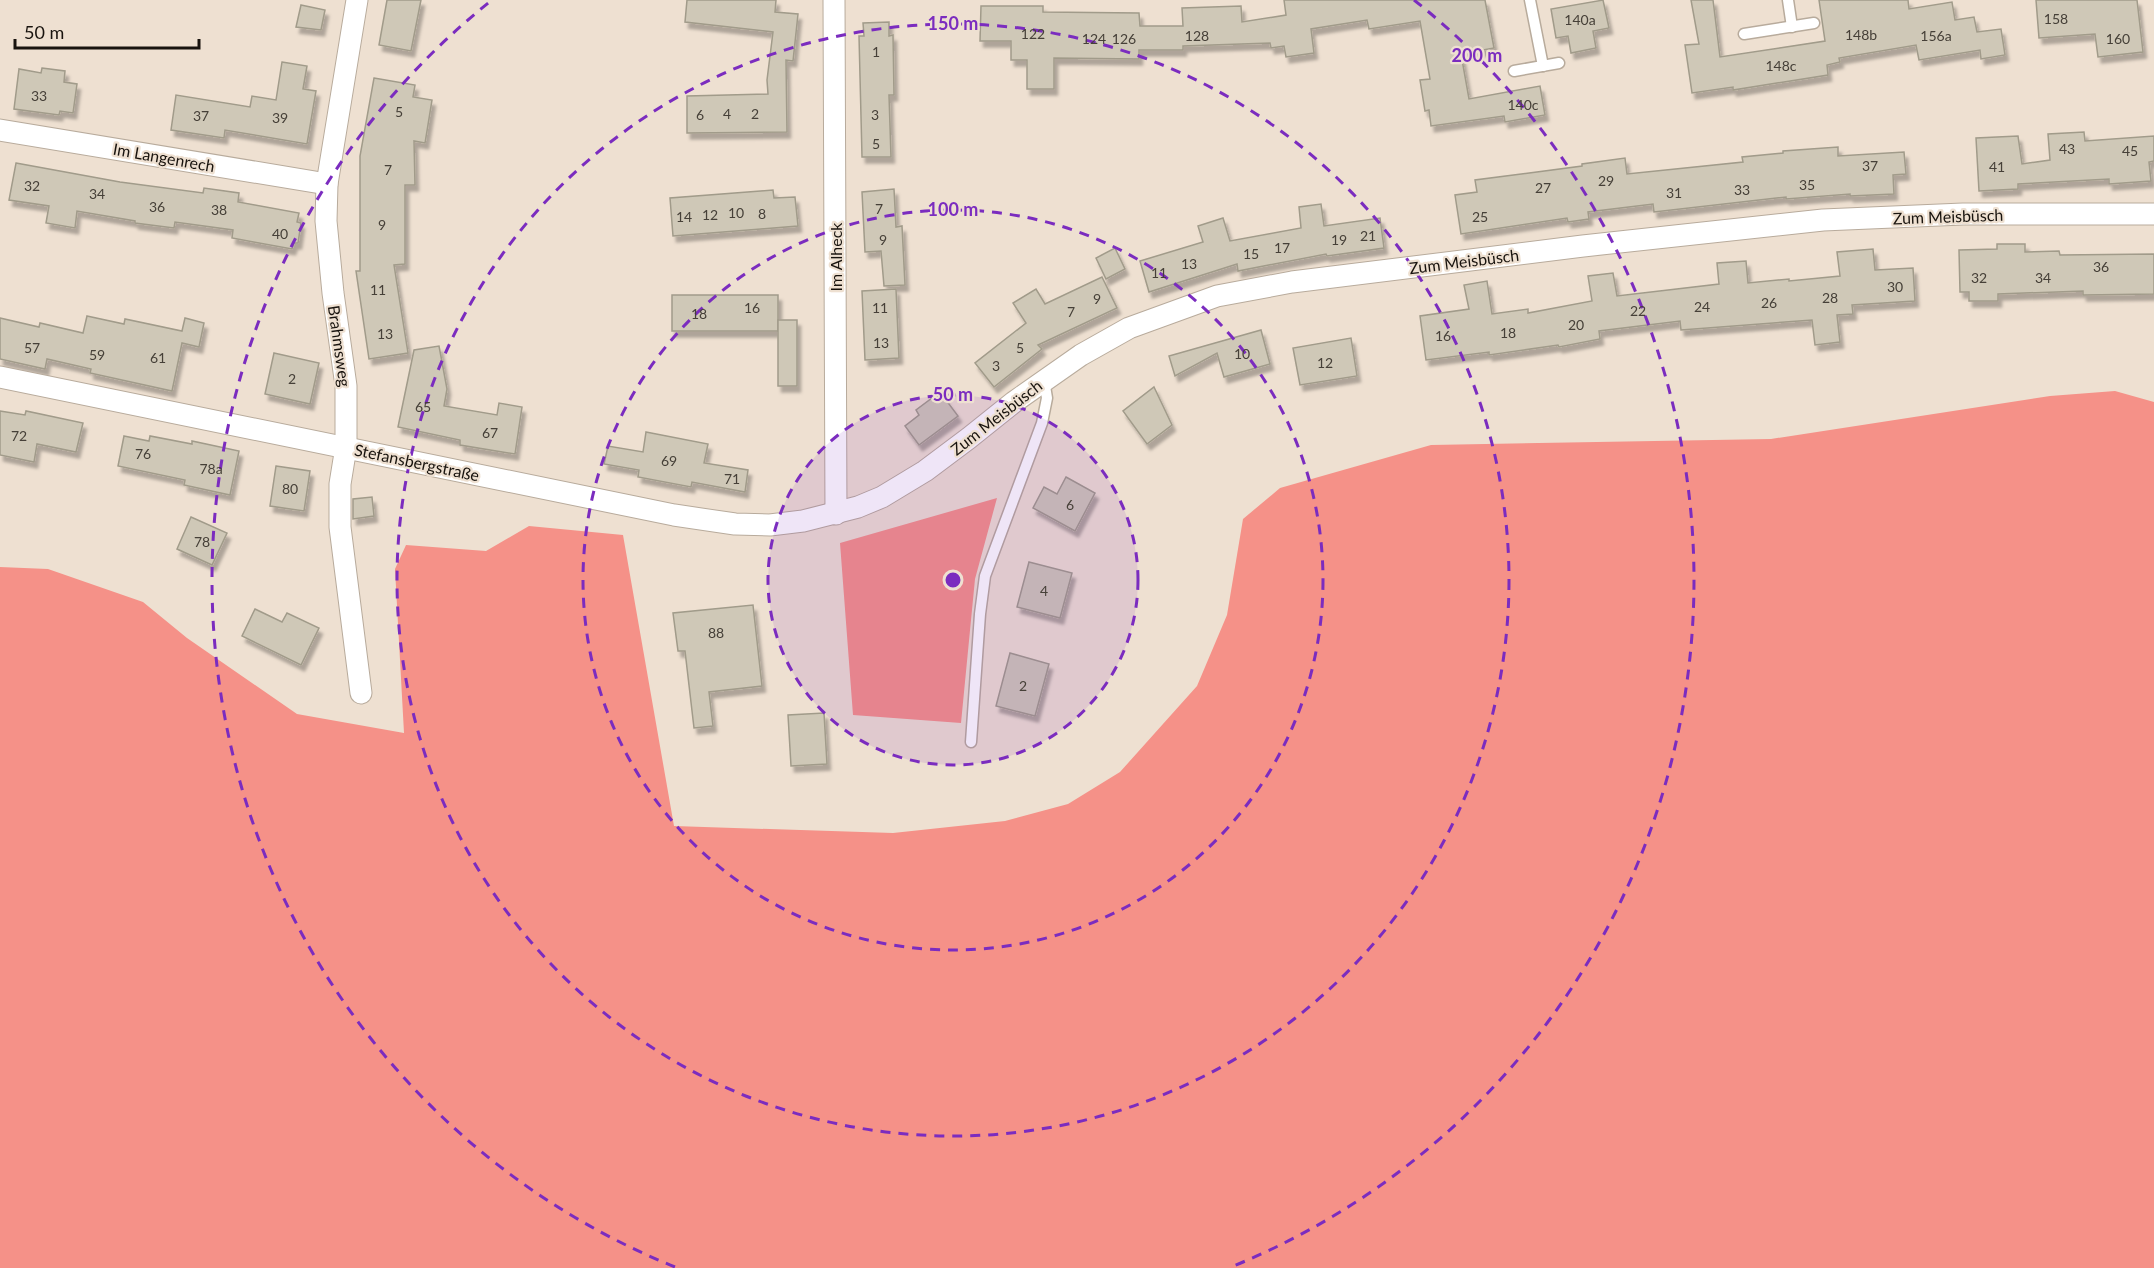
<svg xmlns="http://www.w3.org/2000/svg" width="2154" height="1268" font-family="Lato,sans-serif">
	<defs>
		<filter id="shadow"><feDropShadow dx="3.5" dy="6" stdDeviation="1.5" flood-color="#0004"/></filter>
	</defs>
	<rect width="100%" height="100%" fill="#eee0d1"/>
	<g fill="#f59188">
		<polygon points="2115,391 2154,402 2154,1268 0,1268 0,567 48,569 143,602 187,638 297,714 404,733 395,569 406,545 486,551 529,526 623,535 674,826 893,833 1005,821 1068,804 1120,772 1197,686 1227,615 1243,519 1280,488 1431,445 1771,439 2050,396"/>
		<polygon points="997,498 975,579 961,723 853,715 840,543"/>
	</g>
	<g fill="#cfc8b7" stroke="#a19b8a" stroke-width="1.5" filter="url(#shadow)">
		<polygon points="387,0 421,0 411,51 379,45"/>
		<polygon points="687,0 776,0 775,12 798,14 793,61 786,60 787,132 687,133 687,96 768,94 767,80 773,32 685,22"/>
		<polygon points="1284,0 1485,0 1494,48 1461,54 1469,99 1540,86 1545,115 1505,122 1504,116 1431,126 1429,110 1425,111 1420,80 1430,79 1420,21 1369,29 1367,20 1311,29 1314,53 1286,57 1284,46 1271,48 1270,43 1183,46 1183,50 1139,50 1139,59 1054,58 1054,89 1027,89 1027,60 1011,60 1011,41 980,41 981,6 1043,6 1043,12 1139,13 1140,26 1183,26 1182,8 1241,6 1242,22 1286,15"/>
		<polygon points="1603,0 1609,28 1593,31 1596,48 1571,53 1568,36 1556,38 1551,9"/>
		<polygon points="1691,0 1713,0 1720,57 1825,41 1819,0 1908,0 1909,9 1952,2 1955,20 1974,17 1977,32 2001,29 2005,55 1981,59 1980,50 1919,60 1916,45 1839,58 1840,62 1827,65 1828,75 1733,90 1733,87 1692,93 1685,45 1699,44"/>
		<polygon points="2036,0 2137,0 2143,52 2098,57 2095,34 2039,38"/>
		<polygon points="301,5 325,10 321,30 296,27"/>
		<polygon points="889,22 889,36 893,35 894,95 889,95 891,157 862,157 859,36 864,36 863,23"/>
		<polygon points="282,62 307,66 303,89 316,91 307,144 225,130 224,138 171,130 176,95 250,107 252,96 276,100"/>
		<polygon points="42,68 65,71 64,82 77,84 73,113 60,111 59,115 14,109 19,69 41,73"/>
		<polygon points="374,78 415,85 413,97 432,100 425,143 414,141 415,185 405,185 405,264 394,265 408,353 369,359 356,271 360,271 360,156"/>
		<polygon points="2084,132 2085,141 2154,136 2154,161 2149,162 2151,181 2109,184 2109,179 2018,184 2018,189 1979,191 1976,138 2018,136 2022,164 2050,160 2048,134"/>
		<polygon points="1838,147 1838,156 1904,152 1906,174 1893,175 1894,194 1850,196 1850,194 1786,199 1786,197 1654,212 1653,204 1588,212 1589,219 1568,222 1567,218 1461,234 1455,195 1477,192 1475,180 1582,166 1582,164 1625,158 1627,174 1743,162 1742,157 1783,153 1783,151"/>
		<polygon points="16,163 120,182 203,193 204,188 239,193 238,202 299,213 297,222 301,223 298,243 294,243 292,249 232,238 233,230 175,222 174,228 135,223 135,221 77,211 75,228 46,223 49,206 9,200"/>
		<polygon points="894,189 896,227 902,226 905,285 884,286 881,251 865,252 862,192"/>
		<polygon points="773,190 774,198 795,197 798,226 673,236 670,198"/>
		<polygon points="1321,204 1324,226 1380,218 1384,248 1327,256 1326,254 1238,271 1237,264 1149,292 1140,261 1203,242 1198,226 1223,218 1230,241 1301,228 1299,207"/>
		<polygon points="1997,244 2025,244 2025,252 2059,251 2060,255 2154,254 2154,294 2083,295 2083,291 1998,294 1998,301 1969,301 1969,292 1960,292 1959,250 1997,249"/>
		<polygon points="1115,248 1125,269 1106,279 1096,258"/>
		<polygon points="1873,249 1875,270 1913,268 1915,301 1852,305 1853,314 1837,315 1840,342 1815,345 1812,320 1681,330 1680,321 1599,331 1600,339 1559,347 1558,345 1489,355 1489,352 1426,360 1420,316 1469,309 1464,285 1487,281 1492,314 1528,309 1528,313 1592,301 1588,276 1613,273 1617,296 1719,284 1717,263 1746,261 1748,283 1789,279 1789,281 1840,276 1837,252"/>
		<polygon points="1102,277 1117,308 1038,345 1042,349 994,387 975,363 1026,323 1013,303 1036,289 1045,304"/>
		<polygon points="896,289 899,358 865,360 862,291"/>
		<rect x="672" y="295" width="106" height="36"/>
		<polygon points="87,316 124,324 125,319 182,331 185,318 204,323 199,347 182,343 172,391 90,373 91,369 47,359 45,369 0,359 0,318 39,327 40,323 83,333"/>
		<rect x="778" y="320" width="19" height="66"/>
		<polygon points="1261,330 1270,364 1224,377 1217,353 1175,376 1169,356"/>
		<polygon points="1351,338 1357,376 1300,385 1293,348"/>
		<polygon points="439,346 447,389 444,406 497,415 499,403 522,407 515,454 460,445 460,440 398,427 414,350"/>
		<polygon points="274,353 319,363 310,404 265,394"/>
		<polygon points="1154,387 1172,425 1147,444 1123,411"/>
		<polygon points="940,392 958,416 919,445 905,426 919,415 916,410"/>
		<polygon points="0,411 25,415 26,411 83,423 76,452 37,444 34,462 0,455"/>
		<polygon points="646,432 708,444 704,463 748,470 745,492 692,482 691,487 638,477 639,470 604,464 608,446 643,452"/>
		<polygon points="124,436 149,441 150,436 192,444 192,441 239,451 230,495 184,485 185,480 118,466"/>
		<polygon points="276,466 310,471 304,511 270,506"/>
		<polygon points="1066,477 1095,493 1075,531 1033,508 1044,487 1057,494"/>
		<polygon points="372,497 374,516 353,519 353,499"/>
		<polygon points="191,517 227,533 212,565 177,549"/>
		<polygon points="1029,562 1072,573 1060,618 1017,607"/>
		<polygon points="753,605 762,686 709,692 713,726 694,728 685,651 678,651 673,613"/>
		<polygon points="255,609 282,622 287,613 319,628 301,665 242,636"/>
		<polygon points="1010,653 1049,664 1035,716 996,706"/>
		<polygon points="824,713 827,764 791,766 788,715"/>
	</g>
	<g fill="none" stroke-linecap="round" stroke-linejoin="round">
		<defs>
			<g id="lane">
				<polyline points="1530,0 1543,66"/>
				<polyline points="1788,0 1792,27"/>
				<polyline points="1744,34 1814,23"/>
				<polyline points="1514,71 1559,63"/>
				<polyline points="971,742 980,614 985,576 1042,423 1047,398 1044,380"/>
			</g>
			<g id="street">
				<polyline points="357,0 327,184 326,221 333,293 346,386 346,447 340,484 340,527 361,693"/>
				<polyline points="834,0 836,514"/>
				<polyline points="0,130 327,184"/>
				<polyline points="0,377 674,515 735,524 770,525 803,521 858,507 882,497 925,471 969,438 1014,402 1081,355 1129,328 1217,296 1292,282 1583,246 1823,220 1963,214 2154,214"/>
			</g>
		</defs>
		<use href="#lane" stroke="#b8ab9c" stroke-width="13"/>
		<use href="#street" stroke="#b8ab9c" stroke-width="23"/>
		<use href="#lane" stroke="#fff" stroke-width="10"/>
		<use href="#street" stroke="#fff" stroke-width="21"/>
	</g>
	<circle cx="953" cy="580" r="185" fill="#7b2cbf" fill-opacity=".12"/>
	<g fill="none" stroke="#7b2cbf" stroke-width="3" stroke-dasharray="10 8">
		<circle cx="953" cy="580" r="185"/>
		<circle cx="953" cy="580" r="370"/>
		<circle cx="953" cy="580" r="556"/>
		<path d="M675 1267A741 741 0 0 1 492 0M1414 0A741 741 0 0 1 1231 1267"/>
	</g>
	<g text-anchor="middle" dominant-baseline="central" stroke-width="4.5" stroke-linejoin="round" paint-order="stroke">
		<g font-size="14" fill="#464038">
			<text x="2056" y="18">158</text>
			<text x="1580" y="19">140a</text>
			<text x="1033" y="33">122</text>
			<text x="1861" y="34">148b</text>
			<text x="1197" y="35">128</text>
			<text x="1936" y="35">156a</text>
			<text x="1094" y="38">124</text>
			<text x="1124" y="38">126</text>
			<text x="2118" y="38">160</text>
			<text x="876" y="51">1</text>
			<text x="1781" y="65">148c</text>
			<text x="39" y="95">33</text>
			<text x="1523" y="104">140c</text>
			<text x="399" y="111">5</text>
			<text x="727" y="113">4</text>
			<text x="755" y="113">2</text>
			<text x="700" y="114">6</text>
			<text x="875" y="114">3</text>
			<text x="201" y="115">37</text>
			<text x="280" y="117">39</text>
			<text x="876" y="143">5</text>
			<text x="2067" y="148">43</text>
			<text x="2130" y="150">45</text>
			<text x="1870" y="165">37</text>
			<text x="1997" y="166">41</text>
			<text x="388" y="169">7</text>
			<text x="1606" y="180">29</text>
			<text x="1807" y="184">35</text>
			<text x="32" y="185">32</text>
			<text x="1543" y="187">27</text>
			<text x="1742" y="189">33</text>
			<text x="1674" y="192">31</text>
			<text x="97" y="193">34</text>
			<text x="157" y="206">36</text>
			<text x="879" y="208">7</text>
			<text x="219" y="209">38</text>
			<text x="736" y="212">10</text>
			<text x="762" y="213">8</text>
			<text x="710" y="214">12</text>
			<text x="684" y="216">14</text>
			<text x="1480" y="216">25</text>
			<text x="382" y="224">9</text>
			<text x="280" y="233">40</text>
			<text x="1368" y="235">21</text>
			<text x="883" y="239">9</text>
			<text x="1339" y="239">19</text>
			<text x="1282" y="247">17</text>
			<text x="1251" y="253">15</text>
			<text x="1189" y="263">13</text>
			<text x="2101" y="266">36</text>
			<text x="1159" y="272">11</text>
			<text x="1979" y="277">32</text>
			<text x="2043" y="277">34</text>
			<text x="1895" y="286">30</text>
			<text x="378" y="289">11</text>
			<text x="1830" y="297">28</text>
			<text x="1097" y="298">9</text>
			<text x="1769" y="302">26</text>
			<text x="1702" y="306">24</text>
			<text x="752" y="307">16</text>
			<text x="880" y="307">11</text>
			<text x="1638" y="310">22</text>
			<text x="1071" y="311">7</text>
			<text x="699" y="313">18</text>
			<text x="1576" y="324">20</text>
			<text x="1508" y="332">18</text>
			<text x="385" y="333">13</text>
			<text x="1443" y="335">16</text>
			<text x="881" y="342">13</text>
			<text x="32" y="347">57</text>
			<text x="1020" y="347">5</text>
			<text x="1242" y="353">10</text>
			<text x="97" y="354">59</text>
			<text x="158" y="357">61</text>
			<text x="1325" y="362">12</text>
			<text x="996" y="365">3</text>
			<text x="292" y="378">2</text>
			<text x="423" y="406">65</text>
			<text x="490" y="432">67</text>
			<text x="19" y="435">72</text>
			<text x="143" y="453">76</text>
			<text x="669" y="460">69</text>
			<text x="211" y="468">78a</text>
			<text x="732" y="478">71</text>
			<text x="290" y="488">80</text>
			<text x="1070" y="504">6</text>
			<text x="202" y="541">78</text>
			<text x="1044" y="590">4</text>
			<text x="716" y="632">88</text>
			<text x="1023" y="685">2</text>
		</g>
		<g font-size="16" fill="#18130e" stroke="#eee0d1">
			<text transform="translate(164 157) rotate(10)">Im Langenrech</text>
			<text transform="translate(1948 216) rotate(-2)">Zum Meisbüsch</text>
			<text transform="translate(835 257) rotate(-90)">Im Alheck</text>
			<text transform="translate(1464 261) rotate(-7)">Zum Meisbüsch</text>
			<text transform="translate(340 346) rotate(82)">Brahmsweg</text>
			<text transform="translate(996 417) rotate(-38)">Zum Meisbüsch</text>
			<text transform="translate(417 462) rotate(12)">Stefansbergstraße</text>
		</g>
	</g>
	<circle cx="953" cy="580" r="9" fill="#7b2cbf" stroke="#eee0d1" stroke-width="3"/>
	<g font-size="18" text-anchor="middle" font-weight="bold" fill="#7b2cbf" stroke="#eee0d1" stroke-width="4.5" stroke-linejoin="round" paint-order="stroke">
		<text x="953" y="30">150 m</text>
		<text x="1477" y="62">200 m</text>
		<text x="953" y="216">100 m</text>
		<text x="953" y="401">50 m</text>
	</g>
	<path d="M15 39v9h184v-9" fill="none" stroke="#18130e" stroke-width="3"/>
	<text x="24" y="39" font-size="18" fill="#18130e" stroke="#eee0d1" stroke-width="4.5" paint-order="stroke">50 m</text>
</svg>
